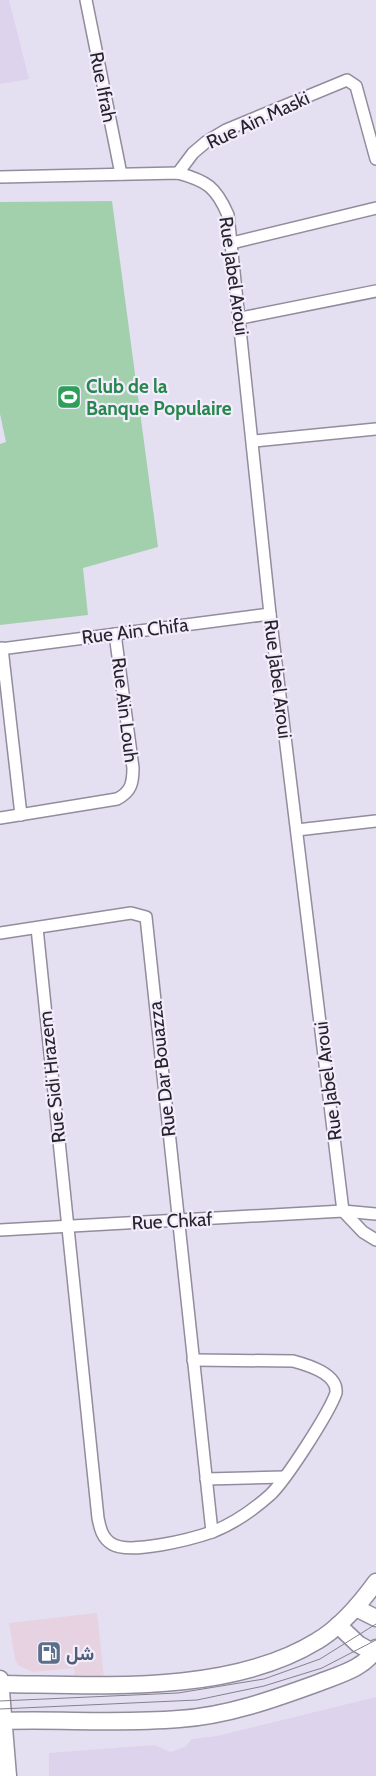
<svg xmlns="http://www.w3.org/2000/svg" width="376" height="1776" font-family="Cabin,Vazirmatn,sans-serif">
	<rect width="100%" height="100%" fill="#e5dff2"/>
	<polygon fill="#e6d2e0" points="97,1613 104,1678 75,1678 74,1668 33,1672 18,1665 15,1659 9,1623"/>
	<g fill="#ddd3ed">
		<polygon points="0,0 9,0 29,79 0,84"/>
		<polygon points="376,1697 376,1776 49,1776 49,1753 155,1745 170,1752 185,1747 192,1739 217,1736"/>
	</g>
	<polygon fill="#a2d0ad" points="112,201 158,547 83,568 88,615 0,625 0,444 6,442 0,414 0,202"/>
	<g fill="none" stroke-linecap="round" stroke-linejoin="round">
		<defs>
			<g id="minor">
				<polyline points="86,0 121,174"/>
				<polyline points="178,173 193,153 206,142 226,130 347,80 356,86 376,159"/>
				<path d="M0 177 178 173C207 181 216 187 228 215L270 614 343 1211"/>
				<polyline points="232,243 376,208"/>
				<polyline points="241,318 376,291"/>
				<polyline points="254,441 376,429"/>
				<polyline points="2,648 21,815"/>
				<polyline points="0,649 270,614"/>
				<path d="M0 818 117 799C131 792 133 783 133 768L115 634"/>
				<polyline points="297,830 376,821"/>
				<path d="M37 928 98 1518C100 1528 102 1538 112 1544 130 1555 192 1539 212 1532 233 1524 253 1510 270 1495 286 1480 329 1413 336 1393 338 1374 308 1365 293 1361L193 1360"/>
				<polyline points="0,933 131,913 146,917 212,1532"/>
				<polyline points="343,1211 363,1232 376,1240"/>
				<polyline points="0,1230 343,1211 376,1214"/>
				<polyline points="206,1479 284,1477"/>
			</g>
			<g id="secondary">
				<polyline points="356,1608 376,1618"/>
				<polyline points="338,1625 358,1644 376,1654"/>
				<polyline points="0,1679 8,1776"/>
				<path d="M0 1684C99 1685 229 1695 317 1641 341 1627 360 1604 376 1582"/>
				<path d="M0 1721C60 1719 119 1724 179 1719 227 1716 274 1699 318 1683 338 1675 366 1668 376 1648"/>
			</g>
		</defs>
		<use href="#minor" stroke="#928c9d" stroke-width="14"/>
		<use href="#secondary" stroke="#928c9d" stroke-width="19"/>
		<use href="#minor" stroke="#fff" stroke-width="11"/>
		<use href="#secondary" stroke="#fff" stroke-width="16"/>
		<g stroke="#84808d" stroke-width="1">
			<polyline points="0,1701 178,1693 264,1679 320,1659 376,1624"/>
			<polyline points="0,1709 197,1700 264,1686 322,1668 376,1640"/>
		</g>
	</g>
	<defs>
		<symbol id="stadium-square" viewBox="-11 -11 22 22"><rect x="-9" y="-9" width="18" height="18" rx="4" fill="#2e9e5b" stroke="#f2ecfc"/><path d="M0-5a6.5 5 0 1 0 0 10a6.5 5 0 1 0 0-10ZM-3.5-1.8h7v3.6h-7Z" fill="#fff"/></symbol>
		<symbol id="fuel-square" viewBox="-11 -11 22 22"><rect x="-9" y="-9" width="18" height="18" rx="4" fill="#5c6f8a" stroke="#f2ecfc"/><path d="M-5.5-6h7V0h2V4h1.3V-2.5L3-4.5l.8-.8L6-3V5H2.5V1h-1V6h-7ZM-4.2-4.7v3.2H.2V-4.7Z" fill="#fff"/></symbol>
	</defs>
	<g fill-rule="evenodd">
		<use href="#stadium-square" x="55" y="383" width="28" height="28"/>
		<use href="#fuel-square" x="35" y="1639" width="28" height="28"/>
	</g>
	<g text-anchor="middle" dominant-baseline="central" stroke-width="4.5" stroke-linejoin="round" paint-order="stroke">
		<g font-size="19" fill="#26242b" stroke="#f2ecfc">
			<text transform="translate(103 87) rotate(79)">Rue Ifrah</text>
			<text transform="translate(258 120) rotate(-25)">Rue Ain Maski</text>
			<text transform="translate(234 276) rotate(82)">Rue Jabel Aroui</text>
			<text transform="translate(135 631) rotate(-7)">Rue Ain Chifa</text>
			<text transform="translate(278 679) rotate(83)">Rue Jabel Aroui</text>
			<text transform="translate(125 710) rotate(83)">Rue Ain Louh</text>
			<text transform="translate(162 1069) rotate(-96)">Rue Dar Bouazza</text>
			<text transform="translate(52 1077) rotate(-96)">Rue Sidi Hrazem</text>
			<text transform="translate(328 1081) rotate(-97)">Rue Jabel Aroui</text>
			<text transform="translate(172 1221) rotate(-3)">Rue Chkaf</text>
		</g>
		<g font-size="19" font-weight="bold" fill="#27864d" stroke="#f2ecfc" text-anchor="start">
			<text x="86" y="386">Club de la<tspan x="86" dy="22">Banque Populaire</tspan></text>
		</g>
		<g font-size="19" font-weight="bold" fill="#4e5e75" stroke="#f2ecfc" text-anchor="start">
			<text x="66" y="1653">شل</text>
		</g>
	</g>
</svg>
